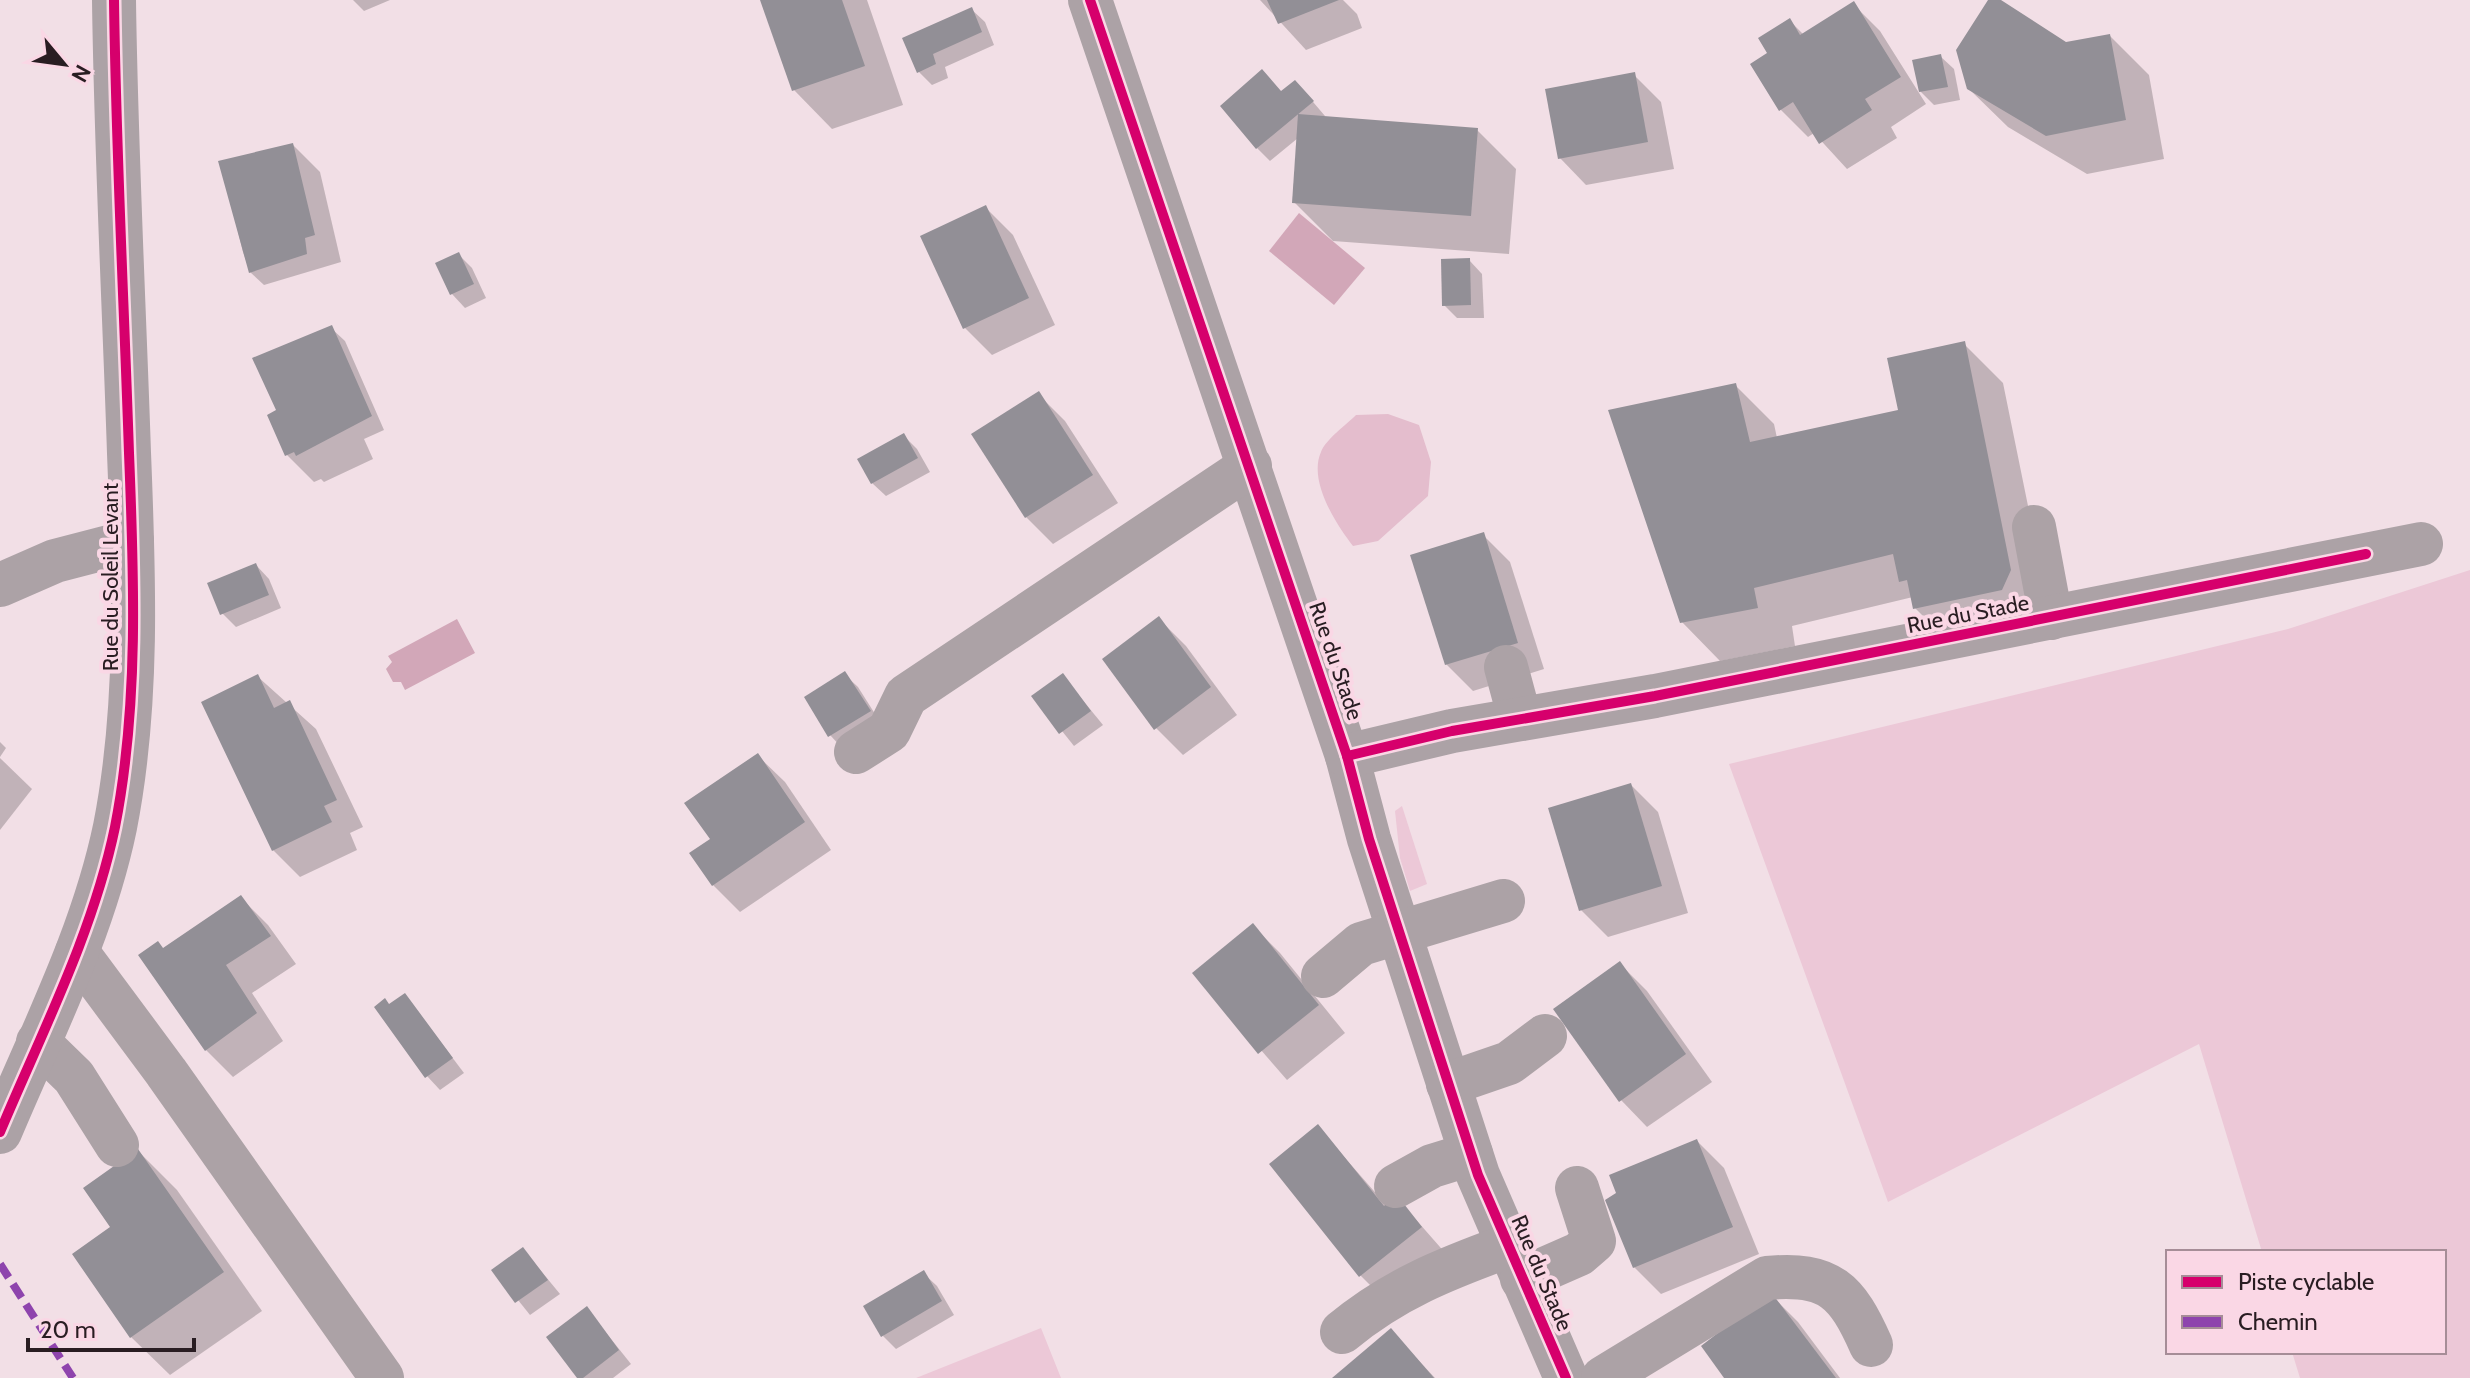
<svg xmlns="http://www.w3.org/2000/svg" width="2470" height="1378" font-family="Cabin,sans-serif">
	<rect width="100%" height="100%" fill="#f2dfe6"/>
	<g fill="#ecc8d7">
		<polygon points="2470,570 2470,1378 2300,1378 2292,1352 2444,1352 2444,1252 2262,1252 2199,1044 1888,1202 1729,764 2288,629"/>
		<polygon points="1402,806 1427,884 1410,891 1400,858 1395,811"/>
		<polygon points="1041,1328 1061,1378 916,1378"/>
	</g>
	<path fill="#e4bdcd" d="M1388 414 1419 425 1431 462 1428 496 1378 541 1353 546C1336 524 1308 481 1321 452 1326 439 1346 425 1356 415Z"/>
	<g fill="#d2a7b8">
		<polygon points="1299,213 1365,268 1334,305 1269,251"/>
		<polygon points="457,619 475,653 405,690 401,682 393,682 386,669 392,662 388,656"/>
	</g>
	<g fill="#0003">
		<polygon points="353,0 390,0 364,11"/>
		<polygon points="762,0 867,0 903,105 832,129 794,90"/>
		<polygon points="1260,0 1343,0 1357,14 1362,28 1306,50"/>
		<polygon points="1990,0 1998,0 2065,44 2110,36 2149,75 2164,159 2087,174 2008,127 1968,88"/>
		<polygon points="1853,4 1880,31 1926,104 1891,127 1897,138 1847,169 1814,133 1808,137 1781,110 1770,54 1790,21 1804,35"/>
		<polygon points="971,9 985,22 994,45 945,67 948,78 932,85 919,72 905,39"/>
		<polygon points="1940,56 1954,69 1960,100 1934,105 1920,91"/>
		<polygon points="1634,75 1661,102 1674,169 1586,185 1560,158"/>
		<polygon points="1282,93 1308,96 1325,116 1322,118 1477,130 1516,169 1509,254 1333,241 1294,202 1298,138 1270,161 1257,148"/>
		<polygon points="293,145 320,172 341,262 264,285 250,272 243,252 221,162"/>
		<polygon points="986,208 1013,235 1055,325 992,355 965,328"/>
		<polygon points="459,255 472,268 486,298 465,308 452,294"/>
		<polygon points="1469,260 1482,274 1484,318 1457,318 1444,305"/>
		<polygon points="331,328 345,341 384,430 364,439 373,459 324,482 321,479 314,482 287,455 279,411 254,359"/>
		<polygon points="1964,344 2003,383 2049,609 1954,647 1915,608 1913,597 1792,626 1795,646 1720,661 1682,622 1735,385 1774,424 1777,438 1900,411"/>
		<polygon points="1038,394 1065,421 1118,503 1053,544 1026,517"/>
		<polygon points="904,436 917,449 930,472 886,496 872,483"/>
		<polygon points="1483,535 1510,562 1544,669 1473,691 1446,664"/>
		<polygon points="256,565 269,579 281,608 236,627 222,613"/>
		<polygon points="1159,619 1186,646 1237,715 1183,755 1156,728"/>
		<polygon points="844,674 858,687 882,725 843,749 830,735"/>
		<polygon points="257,676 316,729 363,827 350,833 357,850 300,877 273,850"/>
		<polygon points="1063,676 1103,725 1074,746 1034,696"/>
		<polygon points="0,742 6,748 0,757"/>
		<polygon points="758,756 785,782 831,850 740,912 713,885 712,840"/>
		<polygon points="0,758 32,789 0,830"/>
		<polygon points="1631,785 1658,812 1688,913 1608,937 1581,910"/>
		<polygon points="241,898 268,925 296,964 252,993 283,1041 233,1077 206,1050 183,1016 164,950"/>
		<polygon points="1253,926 1280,953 1345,1033 1287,1080 1195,974"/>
		<polygon points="1620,964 1647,991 1712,1082 1647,1127 1621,1100"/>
		<polygon points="405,995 464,1073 440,1090 427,1076 390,1005"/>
		<polygon points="1318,1127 1387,1206 1397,1198 1447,1255 1388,1303 1361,1276 1272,1164"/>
		<polygon points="1697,1141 1724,1168 1759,1254 1661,1294 1634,1267"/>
		<polygon points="138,1151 177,1190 262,1311 170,1375 131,1337"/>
		<polygon points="523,1249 560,1294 530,1315 494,1270"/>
		<polygon points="923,1273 937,1286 954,1315 896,1349 883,1336"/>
		<polygon points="1771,1295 1798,1322 1840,1378 1727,1378"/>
		<polygon points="587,1309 631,1364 613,1378 580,1378"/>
		<polygon points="1391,1331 1435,1378 1335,1378"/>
	</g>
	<g fill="#928f96">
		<polygon points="760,0 842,0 865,66 792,91"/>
		<polygon points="1267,0 1339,0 1278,24"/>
		<polygon points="1988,0 2001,0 2066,42 2110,34 2126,120 2046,136 1967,89 1956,50"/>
		<polygon points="1854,1 1901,77 1865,99 1872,110 1819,144 1793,102 1779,111 1750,64 1767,53 1758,38 1790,18 1800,35"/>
		<polygon points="972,7 982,32 933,54 936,64 917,73 902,38"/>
		<polygon points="1941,54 1948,87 1919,92 1912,60"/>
		<polygon points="1262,69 1281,91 1295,80 1314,101 1256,149 1220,106"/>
		<polygon points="1635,72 1648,142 1558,159 1545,89"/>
		<polygon points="1298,114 1478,128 1471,216 1292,203"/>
		<polygon points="293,143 315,235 305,238 307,254 249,273 218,161"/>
		<polygon points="986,205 1029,298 963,329 920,236"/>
		<polygon points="459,252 474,284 450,295 435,263"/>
		<polygon points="1470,258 1471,305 1442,306 1441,259"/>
		<polygon points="332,325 372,416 296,456 294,452 285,456 267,415 276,410 252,358"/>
		<polygon points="1965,341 2011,570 2002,590 1913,609 1907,580 1899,582 1893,554 1754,588 1758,608 1680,623 1608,410 1736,383 1750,442 1898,410 1887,358"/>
		<polygon points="1039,391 1093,475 1025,518 971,434"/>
		<polygon points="904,433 918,458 871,484 857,459"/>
		<polygon points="1484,532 1518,643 1445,665 1410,555"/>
		<polygon points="256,563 269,595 220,615 207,583"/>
		<polygon points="1159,616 1211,687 1154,730 1102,659"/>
		<polygon points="845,671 871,711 828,737 804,697"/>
		<polygon points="1063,673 1091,711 1059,734 1031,696"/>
		<polygon points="258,674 274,708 290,700 337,800 324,806 332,822 272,851 201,702"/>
		<polygon points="758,753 805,822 712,886 689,853 710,839 684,803"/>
		<polygon points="1631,783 1662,886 1579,911 1548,808"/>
		<polygon points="241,895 271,936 226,965 257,1013 205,1051 138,955 158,941 163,948"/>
		<polygon points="1253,923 1319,1005 1258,1054 1192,973"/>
		<polygon points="1620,961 1686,1054 1619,1102 1553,1009"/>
		<polygon points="405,993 453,1058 425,1078 374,1007 385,998 389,1004"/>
		<polygon points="1318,1124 1384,1206 1397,1195 1422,1227 1359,1277 1269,1164"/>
		<polygon points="1697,1139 1733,1227 1633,1268 1605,1200 1616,1193 1609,1175"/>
		<polygon points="138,1149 224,1272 130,1338 72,1254 110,1227 83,1188"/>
		<polygon points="523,1247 548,1280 515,1303 491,1270"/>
		<polygon points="924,1270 942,1301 881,1337 863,1306"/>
		<polygon points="1771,1292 1836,1378 1724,1378 1701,1346"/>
		<polygon points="587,1306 619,1350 583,1378 577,1378 546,1337"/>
		<polygon points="1391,1328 1434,1378 1332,1378"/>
	</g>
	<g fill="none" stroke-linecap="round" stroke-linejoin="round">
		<g stroke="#aca2a6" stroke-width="44">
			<polyline points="1090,0 1347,756 1369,839 1478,1175 1566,1378"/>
			<polyline points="2034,527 2051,618"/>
			<polyline points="0,585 55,561 132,541"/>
			<polyline points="1506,667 1520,719"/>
			<polyline points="856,752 889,731 906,696 1250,466"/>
			<polyline points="1347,756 1452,731 1655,696 2421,544"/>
			<polyline points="77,952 166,1072 382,1378"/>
			<polyline points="1323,976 1361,944 1503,901"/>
			<polyline points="38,1042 74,1077 117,1145"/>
			<polyline points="1448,1084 1509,1063 1545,1036"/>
			<path d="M0 1132C42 1032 93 933 115 827 139 705 134 576 129 453 124 302 116 151 114 0"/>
			<polyline points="1396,1186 1432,1166 1471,1154"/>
			<polyline points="1522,1279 1579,1254 1594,1241 1577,1188"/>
			<path d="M1342 1332C1394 1289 1445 1269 1508 1246"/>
			<path d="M1603 1378 1767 1278C1830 1272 1847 1291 1871 1345"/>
		</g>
		<polyline stroke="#8e44ad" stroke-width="8" stroke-dasharray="16 8" stroke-linecap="butt" points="0,1264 73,1378"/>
		<defs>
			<g id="cycleway">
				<polyline points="1090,0 1347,756 1369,839 1478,1175 1566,1378"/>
				<polyline points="1347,756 1452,731 1655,696 2366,554"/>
				<path d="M0 1132C42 1032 93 933 115 827 139 705 134 576 129 453 124 302 116 151 114 0"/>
			</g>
		</defs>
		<use href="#cycleway" stroke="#fad7e5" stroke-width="15"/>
		<use href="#cycleway" stroke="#d6006c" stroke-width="10"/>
	</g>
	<g text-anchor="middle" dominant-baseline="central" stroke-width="8" stroke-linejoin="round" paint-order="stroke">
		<g font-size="22" fill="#291d22" stroke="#fad7e5">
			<text transform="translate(110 577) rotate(-90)">Rue du Soleil Levant</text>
			<text transform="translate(1968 614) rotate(-11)">Rue du Stade</text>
			<text transform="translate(1336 661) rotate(71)">Rue du Stade</text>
			<text transform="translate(1542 1273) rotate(67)">Rue du Stade</text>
		</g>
	</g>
	<rect x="2166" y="1250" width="280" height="104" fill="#fad7e5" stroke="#a68d97" stroke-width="2"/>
	<rect x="2182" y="1276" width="40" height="12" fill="#d6006c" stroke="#a68d97" stroke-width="2"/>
	<text x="2238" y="1290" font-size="24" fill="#291d22">Piste cyclable</text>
	<rect x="2182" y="1316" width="40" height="12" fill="#8e44ad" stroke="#a68d97" stroke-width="2"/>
	<text x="2238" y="1330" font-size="24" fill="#291d22">Chemin</text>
	<g transform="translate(64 64) rotate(119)" stroke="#fad7e5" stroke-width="6" paint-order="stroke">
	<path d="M0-6L14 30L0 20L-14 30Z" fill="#291d22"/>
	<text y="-12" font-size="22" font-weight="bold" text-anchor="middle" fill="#291d22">N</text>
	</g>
	<path d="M28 1338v12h166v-12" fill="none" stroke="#291d22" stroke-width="4"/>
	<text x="40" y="1338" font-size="24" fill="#291d22" stroke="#fad7e5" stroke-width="6" paint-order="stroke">20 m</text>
</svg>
